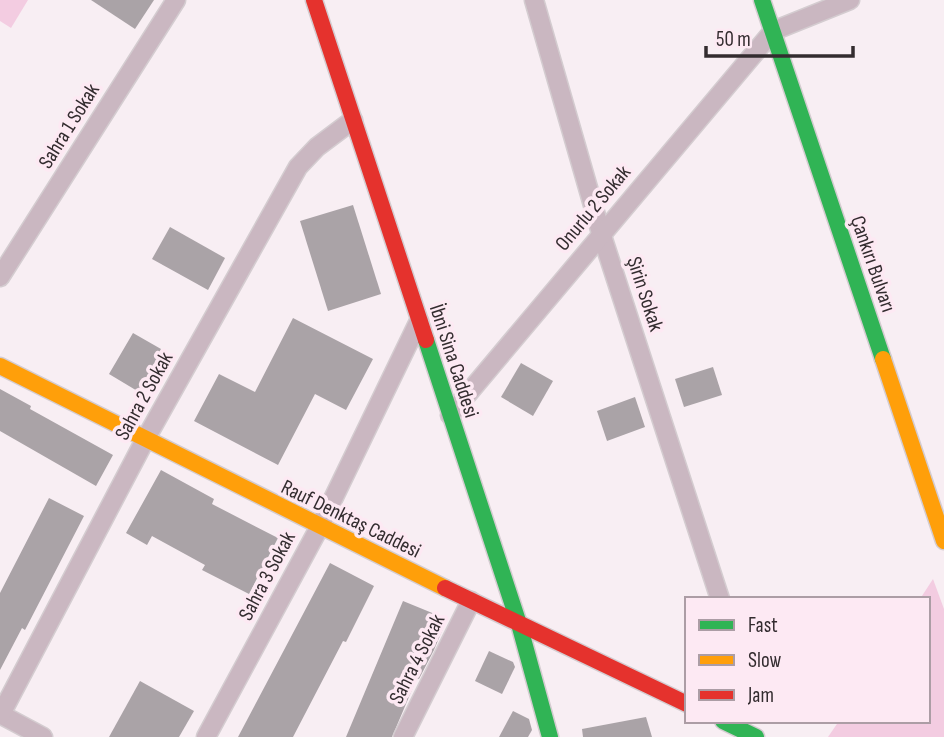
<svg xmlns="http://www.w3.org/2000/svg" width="944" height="737" font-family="'Sofia Sans Condensed',sans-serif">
	<rect width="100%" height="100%" fill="#f8eef3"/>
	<g fill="#f3cce1">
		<polygon points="0,0 28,0 11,28 0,21"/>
		<polygon points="933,579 944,609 944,737 828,737 839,721 928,721 928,599 920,599"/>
	</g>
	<g fill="#aaa3a7">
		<polygon points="91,0 154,0 135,29"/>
		<polygon points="353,205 381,294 328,311 300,221"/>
		<polygon points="170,227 225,258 208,290 152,259"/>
		<polygon points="293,318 373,359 346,410 315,394 278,465 194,421 219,374 255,392"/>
		<polygon points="133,333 161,349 157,356 165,360 144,395 109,374"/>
		<polygon points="521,363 553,381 533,416 501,397"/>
		<polygon points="713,367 722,395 684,407 675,379"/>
		<polygon points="0,389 31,406 30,409 113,455 96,486 0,431"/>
		<polygon points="635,397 645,427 607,441 597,411"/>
		<polygon points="161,470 214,499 212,504 278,538 249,594 202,570 205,565 152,536 147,545 126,533"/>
		<polygon points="49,498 84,516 25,630 22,628 0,670 0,593"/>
		<polygon points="330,563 374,586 346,642 343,641 293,737 238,737"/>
		<polygon points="403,601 447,619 434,650 419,679 417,678 392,737 346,737"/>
		<polygon points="489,651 513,662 515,667 502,694 475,681"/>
		<polygon points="140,681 194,711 179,737 109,737"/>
		<polygon points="513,711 529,719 532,730 528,737 499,737"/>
		<polygon points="646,717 652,737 583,737 582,729"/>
	</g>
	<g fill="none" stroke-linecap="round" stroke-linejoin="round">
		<defs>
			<g id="street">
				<polyline points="534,0 601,233 720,599"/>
				<polyline points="0,277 176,0"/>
				<polyline points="450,415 773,31 850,0"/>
				<polyline points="0,714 43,737"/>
				<polyline points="1,714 145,440 298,167 317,147 353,120"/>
				<polyline points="206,737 319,528 419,321"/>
				<polyline points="403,737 471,601"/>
			</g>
			<g id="fast">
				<polyline points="762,0 883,359"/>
				<polyline points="426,340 519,624 550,737"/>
				<polyline points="723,721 756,737"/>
			</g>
			<g id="slow">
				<polyline points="883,359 944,541"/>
				<polyline points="0,366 445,588"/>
			</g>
			<g id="jam">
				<polyline points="314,0 426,340"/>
				<polyline points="445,588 687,704"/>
			</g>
		</defs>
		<use href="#street" stroke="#d4ccd0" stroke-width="21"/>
		<use href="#fast" stroke="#d4ccd0" stroke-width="19"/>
		<use href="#slow" stroke="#d4ccd0" stroke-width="19"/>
		<use href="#jam" stroke="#d4ccd0" stroke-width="19"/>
		<use href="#street" stroke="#cab7c1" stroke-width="18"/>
		<use href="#fast" stroke="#30b455" stroke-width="16"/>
		<use href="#slow" stroke="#ff9f0a" stroke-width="16"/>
		<use href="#jam" stroke="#e5322d" stroke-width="16"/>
	</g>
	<g text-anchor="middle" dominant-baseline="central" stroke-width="7" stroke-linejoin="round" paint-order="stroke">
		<g font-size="21" fill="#332c2f" stroke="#fde9f3">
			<text transform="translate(69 126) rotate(-58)">Sahra 1 Sokak</text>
			<text transform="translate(593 208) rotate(-50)">Onurlu 2 Sokak</text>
			<text transform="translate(873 264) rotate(71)">Çankırı Bulvarı</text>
			<text transform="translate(645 294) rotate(72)">Şirin Sokak</text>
			<text transform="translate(454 361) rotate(72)">İbni Sina Caddesi</text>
			<text transform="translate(144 396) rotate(-61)">Sahra 2 Sokak</text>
			<text transform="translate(351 519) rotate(26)">Rauf Denktaş Caddesi</text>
			<text transform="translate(267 576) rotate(-62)">Sahra 3 Sokak</text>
			<text transform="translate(417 659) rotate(-63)">Sahra 4 Sokak</text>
		</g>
	</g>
	<rect x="685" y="597" width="245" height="126" fill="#fde9f3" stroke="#ac9da5" stroke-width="2"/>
	<rect x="699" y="620" width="35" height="10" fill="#30b455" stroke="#ac9da5" stroke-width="2"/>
	<text x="748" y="632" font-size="21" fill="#332c2f">Fast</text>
	<rect x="699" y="655" width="35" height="10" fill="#ff9f0a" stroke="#ac9da5" stroke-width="2"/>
	<text x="748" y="667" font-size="21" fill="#332c2f">Slow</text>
	<rect x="699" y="690" width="35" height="10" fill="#e5322d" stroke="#ac9da5" stroke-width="2"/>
	<text x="748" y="702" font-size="21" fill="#332c2f">Jam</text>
	<path d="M706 46v10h147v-10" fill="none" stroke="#332c2f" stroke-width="3.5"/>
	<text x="716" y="46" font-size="21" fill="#332c2f" stroke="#fde9f3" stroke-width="5" paint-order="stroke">50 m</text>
</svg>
